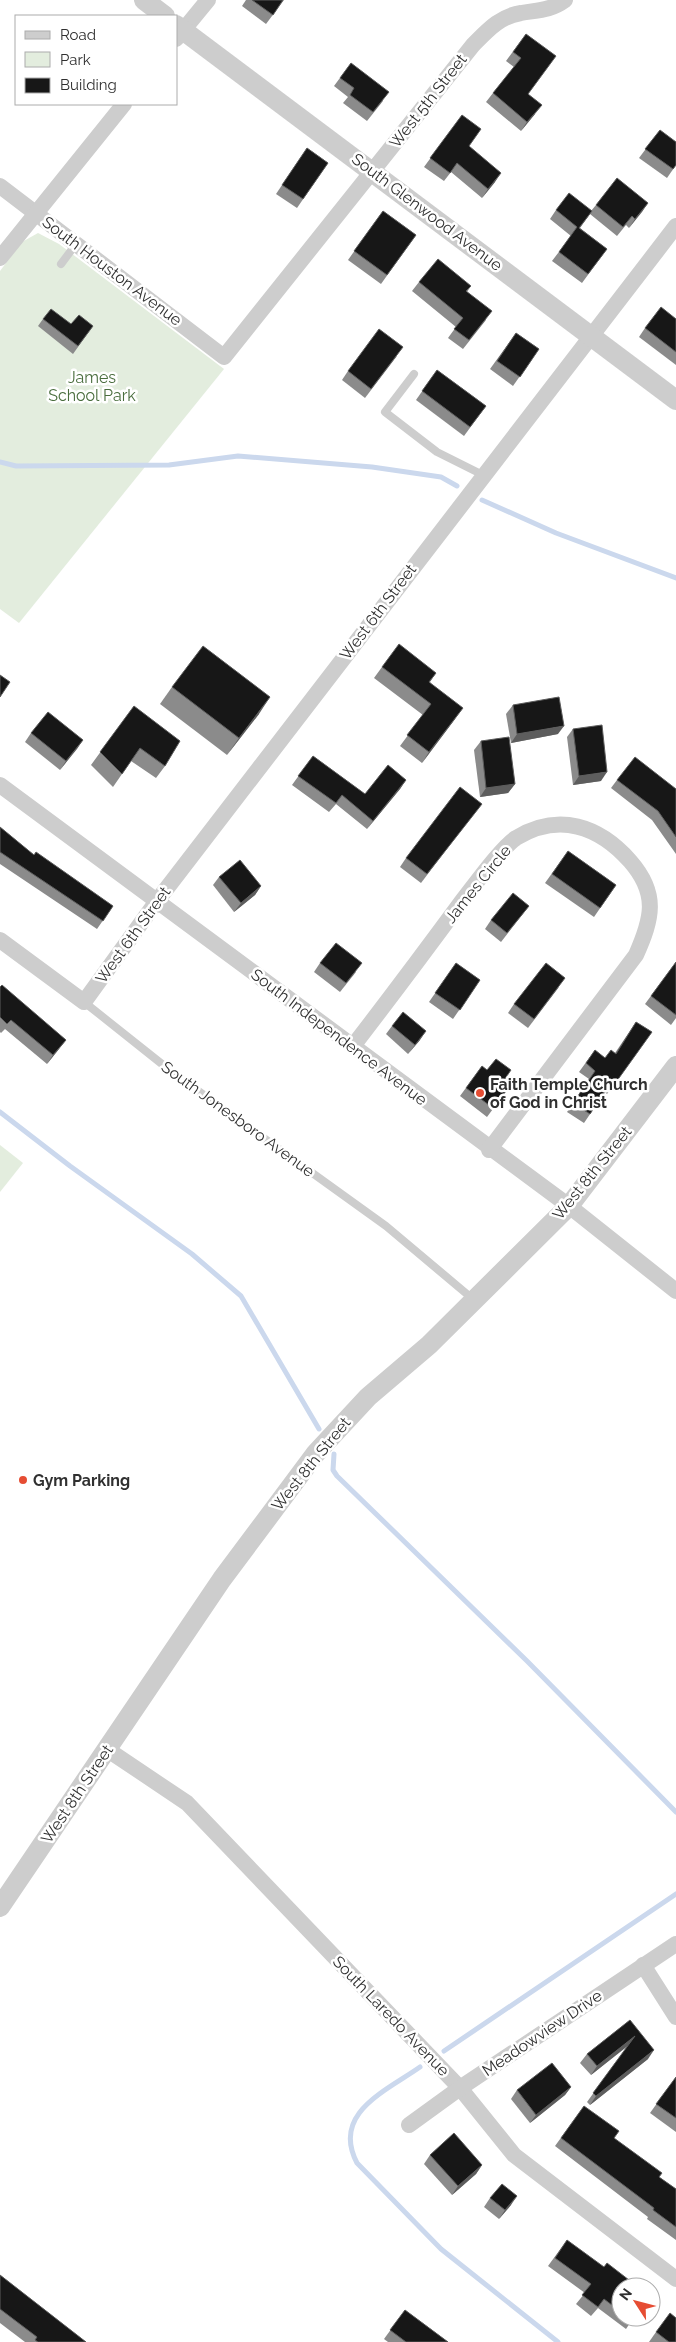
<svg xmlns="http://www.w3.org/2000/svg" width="676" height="2342" font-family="Raleway,sans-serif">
	<rect width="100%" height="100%" fill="#fff"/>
	<g fill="#e3edde">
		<polygon points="38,233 59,244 224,369 19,623 0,609 0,271 22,242"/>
		<polygon points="0,1145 23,1163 0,1192"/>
	</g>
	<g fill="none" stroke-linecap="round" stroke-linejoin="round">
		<g stroke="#cbd8ed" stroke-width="5">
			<polyline points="0,462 16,466 169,465 238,456 372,467 441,477 457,486"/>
			<polyline points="482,500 556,533 676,578"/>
			<polyline points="0,1112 70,1166 192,1254 241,1296 319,1429"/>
			<polyline points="334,1454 333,1470 337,1476 527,1661 676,1812"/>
			<polyline points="444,2051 676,1894"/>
			<path d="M420 2067C386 2091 331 2113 357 2163L441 2249 558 2342"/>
		</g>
		<g stroke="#cdcdcd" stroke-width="8">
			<polyline points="61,264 76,244"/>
			<polyline points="414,374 385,412 437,452 483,475"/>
			<polyline points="84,1002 172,1072 386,1226 474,1300"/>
		</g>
		<g stroke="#cdcdcd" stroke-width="16">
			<polyline points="176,39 208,0"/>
			<path d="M0 186 224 357 473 45C487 31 500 16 521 13 537 10 550 11 565 0"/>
			<polyline points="0,258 124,104"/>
			<polyline points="0,785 569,1206 676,1291"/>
			<polyline points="0,940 84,1002 157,901 676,226"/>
			<path d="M353 1046C390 998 426 950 462 901 474 886 501 848 516 838 559 812 599 826 630 861 659 894 652 919 636 955L489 1150"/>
			<polyline points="108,1750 187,1803 460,2088 514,2155 676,2279"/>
			<polyline points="643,1965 676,2017"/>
			<polyline points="409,2125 460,2088 676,1944"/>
		</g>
		<g stroke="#cdcdcd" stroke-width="20">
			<polyline points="144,0 165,16"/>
			<polyline points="176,25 676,400"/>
			<polyline points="0,1907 222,1579 316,1453 368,1397 429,1345 569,1206 676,1066"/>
		</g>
	</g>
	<g fill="#8b8b8b">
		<polygon points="246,0 284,0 266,24 242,6"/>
		<polygon points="526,34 528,94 535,114 521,131 486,102 493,93 514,67 506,61"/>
		<polygon points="351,63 383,101 367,121 343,103 348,97 334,86"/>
		<polygon points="462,115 469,146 495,182 482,198 451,172 444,181 424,167"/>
		<polygon points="660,130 676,165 667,178 639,158"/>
		<polygon points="307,148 328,163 297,208 276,194"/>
		<polygon points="648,203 629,228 626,225 617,236 590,214 580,228 607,249 582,283 552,261 571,236 550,219 556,210 591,211 596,205"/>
		<polygon points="383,211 416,235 381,284 348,260"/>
		<polygon points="419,282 471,286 467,292 486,320 463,349 448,338 456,327 412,291"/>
		<polygon points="43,319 71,324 93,326 73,354 38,326"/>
		<polygon points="676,319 676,365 639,337 645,328"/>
		<polygon points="516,333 539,349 513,386 490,369"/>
		<polygon points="397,356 365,398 342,380 348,371"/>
		<polygon points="437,370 486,406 464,436 416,400"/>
		<polygon points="382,667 436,673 430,682 455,719 422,763 400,746 423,715 374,678"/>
		<polygon points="172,687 259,714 227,755 160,704"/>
		<polygon points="513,705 558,734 511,743 506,714"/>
		<polygon points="134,706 165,766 156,778 131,761 113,787 91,765"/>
		<polygon points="573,729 601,781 573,785 567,737"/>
		<polygon points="31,733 83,740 60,770 25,742"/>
		<polygon points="481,741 515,784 508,793 480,797 474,750"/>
		<polygon points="313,756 365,794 406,780 400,789 367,829 336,804 329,812 292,785"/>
		<polygon points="617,780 676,789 676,854 652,820 611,788"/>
		<polygon points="475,812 421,883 400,867 406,858"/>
		<polygon points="0,827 34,855 113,906 97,929 0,864"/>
		<polygon points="568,851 616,885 594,917 545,883"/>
		<polygon points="219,877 261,886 255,895 234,912 213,885"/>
		<polygon points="529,906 501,942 485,929 491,920"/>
		<polygon points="676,962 676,1018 671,1025 645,1004"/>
		<polygon points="320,963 356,972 340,992 314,972"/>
		<polygon points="456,963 480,980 453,1019 429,1002"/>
		<polygon points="0,987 66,1040 47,1064 5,1029 1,1033 0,1032"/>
		<polygon points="559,987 528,1028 508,1013 514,1004"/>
		<polygon points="636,1022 652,1032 607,1094 605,1092 584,1123 567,1112 589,1079 579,1072 595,1050 605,1058 615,1053"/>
		<polygon points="392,1026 420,1040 408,1054 386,1034"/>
		<polygon points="482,1066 502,1083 504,1088 507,1090 487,1117 460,1096"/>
		<polygon points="630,2020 648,2059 590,2105 587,2102 628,2045 591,2075 580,2063 587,2054"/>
		<polygon points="676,2077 676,2132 650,2113"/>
		<polygon points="571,2087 565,2095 530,2123 511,2099 517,2090"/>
		<polygon points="584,2106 614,2138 659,2177 676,2189 676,2240 647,2219 648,2217 555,2146"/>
		<polygon points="430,2155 482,2165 476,2174 452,2195 424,2164"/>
		<polygon points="490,2198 511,2205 499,2219 484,2207"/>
		<polygon points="567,2240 621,2287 621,2317 634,2317 626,2329 598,2308 591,2316 576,2304 585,2293 548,2266"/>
		<polygon points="0,2275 86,2342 25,2342 0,2323"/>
		<polygon points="405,2310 448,2342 388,2342 384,2339"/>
		<polygon points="656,2332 676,2342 649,2342"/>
	</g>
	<g fill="#5d5d5d">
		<polygon points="542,105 535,114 521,131 527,122"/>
		<polygon points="501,173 495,182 482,198 488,189"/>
		<polygon points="648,203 642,212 629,228 635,219"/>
		<polygon points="270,697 259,714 227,755 239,738"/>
		<polygon points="463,708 455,719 422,763 429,752"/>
		<polygon points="564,726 558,734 511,743 517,734"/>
		<polygon points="83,740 77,749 60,770 66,761"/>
		<polygon points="607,772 601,781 573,785 579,776"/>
		<polygon points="406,780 400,789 367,829 373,821"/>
		<polygon points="515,784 508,793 480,797 486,788"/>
		<polygon points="261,886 255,895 234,912 241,903"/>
		<polygon points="426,1031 420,1040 408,1054 415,1045"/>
		<polygon points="66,1040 59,1049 47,1064 53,1055"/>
		<polygon points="635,2036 629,2045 591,2075 597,2066"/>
		<polygon points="654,2050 648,2059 590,2105 596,2096"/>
		<polygon points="571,2087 565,2095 530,2123 536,2115"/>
		<polygon points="482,2165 476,2174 452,2195 458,2186"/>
		<polygon points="517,2196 511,2205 499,2219 505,2210"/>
	</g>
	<g fill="#171717" stroke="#5d5d5d">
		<polygon points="252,0 283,0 273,15"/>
		<polygon points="526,34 556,56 528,94 542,105 527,122 493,93 521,58 513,52"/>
		<polygon points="351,63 389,92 373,112 350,95 354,88 340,78"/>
		<polygon points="462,115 481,129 469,146 501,173 488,189 457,163 450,173 430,158"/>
		<polygon points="660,130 676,142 676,165 673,169 645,149"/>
		<polygon points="307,148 328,163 303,199 282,185"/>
		<polygon points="617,178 648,203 635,219 632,216 623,227 596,205"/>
		<polygon points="569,193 592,211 579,228 607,249 588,274 559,252 577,227 556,210"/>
		<polygon points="383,211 416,235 387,275 354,251"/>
		<polygon points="438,259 471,286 466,291 492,311 469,340 454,329 463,318 419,282"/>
		<polygon points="661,307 676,319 676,352 645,328"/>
		<polygon points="51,309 71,324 79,315 93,326 78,346 43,319"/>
		<polygon points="379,329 403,347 371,389 348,371"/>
		<polygon points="516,333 539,349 520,377 497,361"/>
		<polygon points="437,370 486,406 470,427 422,391"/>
		<polygon points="399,644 436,673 429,682 463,708 429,752 407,735 431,704 382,667"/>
		<polygon points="203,646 270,697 239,738 172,687"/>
		<polygon points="0,675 10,682 0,697"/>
		<polygon points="559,697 564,726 517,734 513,705"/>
		<polygon points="134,706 180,741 165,766 140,748 122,774 100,752"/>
		<polygon points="48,712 83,740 66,761 31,733"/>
		<polygon points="602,725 607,772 579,776 573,729"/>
		<polygon points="509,737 515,784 486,788 481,741"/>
		<polygon points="313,756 365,794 388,765 406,780 373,821 342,795 336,803 298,776"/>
		<polygon points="635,757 676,789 676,837 658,811 617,780"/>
		<polygon points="460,787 482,804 427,874 406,858"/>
		<polygon points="0,827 34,855 36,852 113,906 103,921 0,852"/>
		<polygon points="568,851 616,885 600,908 552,874"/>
		<polygon points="240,860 261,886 241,903 219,877"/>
		<polygon points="513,893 529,906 507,933 491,920"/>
		<polygon points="336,943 362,963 346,983 320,963"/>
		<polygon points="676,962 676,1015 651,996"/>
		<polygon points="456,963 480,980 460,1010 435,993"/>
		<polygon points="546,963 565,978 534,1019 514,1004"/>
		<polygon points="2,985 66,1040 53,1055 11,1020 7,1024 0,1017 0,987"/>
		<polygon points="403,1012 426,1031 415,1045 392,1026"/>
		<polygon points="636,1022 652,1032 614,1085 611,1083 590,1114 573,1103 595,1071 586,1063 595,1050 605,1058 611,1050 616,1054"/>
		<polygon points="496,1059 511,1070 502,1083 506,1086 504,1088 507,1090 493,1108 466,1088 482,1066 487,1070"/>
		<polygon points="630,2020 654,2050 596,2096 593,2093 635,2036 597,2066 587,2054"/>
		<polygon points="552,2063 571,2087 536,2115 517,2090"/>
		<polygon points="676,2077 676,2118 656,2104"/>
		<polygon points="584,2106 619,2131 614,2138 662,2173 659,2177 676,2189 676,2227 653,2210 654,2208 561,2138"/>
		<polygon points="454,2133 482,2165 458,2186 430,2155"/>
		<polygon points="502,2184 517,2196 505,2210 490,2198"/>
		<polygon points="567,2240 604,2267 607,2263 638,2287 621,2287 621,2312 604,2299 598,2307 582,2295 591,2284 555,2258"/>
		<polygon points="0,2275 86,2342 38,2342 35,2340 37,2337 0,2309"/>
		<polygon points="405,2310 448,2342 406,2342 390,2330"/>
		<polygon points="670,2313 676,2318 676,2342 669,2342 656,2332"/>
		<polygon points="628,2317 634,2317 632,2320"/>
	</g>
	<g fill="#e64d33" stroke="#fff" stroke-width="2">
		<circle cx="480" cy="1093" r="5"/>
		<circle cx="23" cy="1480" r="5"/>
	</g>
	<g text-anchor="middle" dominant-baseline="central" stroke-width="5" stroke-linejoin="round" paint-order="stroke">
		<g font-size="16" fill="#303030" stroke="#fff">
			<text transform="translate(428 101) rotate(-52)">West 5th Street</text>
			<text transform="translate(427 212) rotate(37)">South Glenwood Avenue</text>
			<text transform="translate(112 271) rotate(37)">South Houston Avenue</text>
			<text transform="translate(378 612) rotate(-53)">West 6th Street</text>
			<text transform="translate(478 884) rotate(-51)">James Circle</text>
			<text transform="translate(133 935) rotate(-54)">West 6th Street</text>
			<text transform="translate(339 1037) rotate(37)">South Independence Avenue</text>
			<text transform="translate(238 1119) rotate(36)">South Jonesboro Avenue</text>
			<text transform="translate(592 1173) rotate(-51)">West 8th Street</text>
			<text transform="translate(311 1464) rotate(-51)">West 8th Street</text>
			<text transform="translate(77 1794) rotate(-56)">West 8th Street</text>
			<text transform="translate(391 2016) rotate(46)">South Laredo Avenue</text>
			<text transform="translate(542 2033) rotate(-34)">Meadowview Drive</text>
		</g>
		<g font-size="16" fill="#496d3d" stroke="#fff">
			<text x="92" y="377">James<tspan x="92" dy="18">School Park</tspan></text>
		</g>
		<g font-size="16" font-weight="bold" fill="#303030" stroke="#fff" text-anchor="start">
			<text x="490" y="1084">Faith Temple Church<tspan x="490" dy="18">of God in Christ</tspan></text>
			<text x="33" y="1480">Gym Parking</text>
		</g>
	</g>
	<rect x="15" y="15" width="162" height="90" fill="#ffffff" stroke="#acacac"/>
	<rect x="25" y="31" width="25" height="8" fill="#cdcdcd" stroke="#acacac"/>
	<text x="60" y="40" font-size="15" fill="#303030">Road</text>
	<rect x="25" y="52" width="25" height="15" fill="#e3edde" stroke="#acacac"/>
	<text x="60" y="65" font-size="15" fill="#303030">Park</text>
	<rect x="25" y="78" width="25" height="15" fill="#171717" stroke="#acacac"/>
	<text x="60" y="90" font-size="15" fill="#303030">Building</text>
	<g transform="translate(636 2302) rotate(306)"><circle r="24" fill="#ffffff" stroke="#acacac"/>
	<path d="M0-4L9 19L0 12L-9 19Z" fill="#e64d33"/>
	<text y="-8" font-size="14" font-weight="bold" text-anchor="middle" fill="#303030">N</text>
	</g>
</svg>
